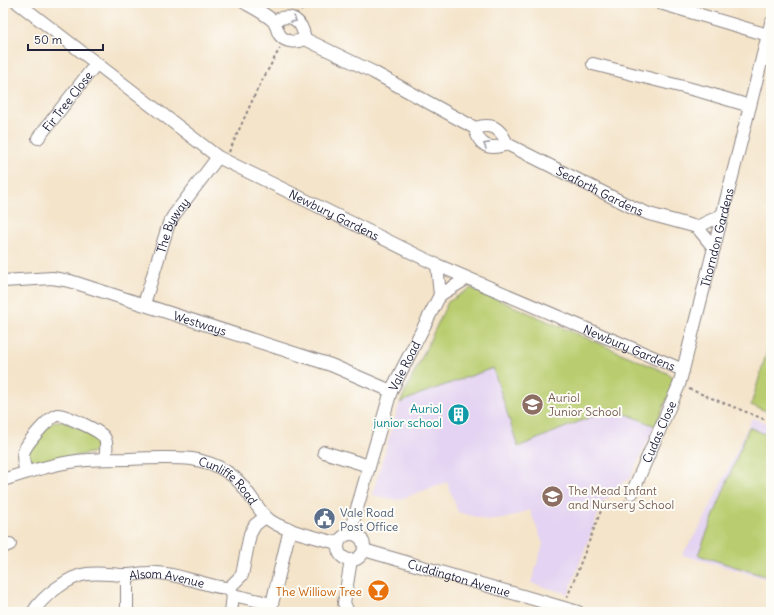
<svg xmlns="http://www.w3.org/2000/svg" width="774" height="615" font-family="Delius,sans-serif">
	<rect width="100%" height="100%" fill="#fdfcf7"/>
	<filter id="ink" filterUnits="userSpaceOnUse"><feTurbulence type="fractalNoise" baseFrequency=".025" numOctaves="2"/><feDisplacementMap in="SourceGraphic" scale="8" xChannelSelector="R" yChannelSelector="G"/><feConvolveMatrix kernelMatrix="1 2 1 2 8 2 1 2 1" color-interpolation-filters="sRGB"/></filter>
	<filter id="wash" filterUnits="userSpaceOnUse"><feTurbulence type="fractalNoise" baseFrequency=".012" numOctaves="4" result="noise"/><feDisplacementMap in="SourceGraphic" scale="16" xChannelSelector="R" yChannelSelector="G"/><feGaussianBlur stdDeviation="0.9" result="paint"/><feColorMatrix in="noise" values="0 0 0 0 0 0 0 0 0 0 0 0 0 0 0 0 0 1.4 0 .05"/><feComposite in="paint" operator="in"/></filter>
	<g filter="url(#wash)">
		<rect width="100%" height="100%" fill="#f4e4ca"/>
		<g fill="#e4d3f2">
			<polygon points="471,288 668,373 673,378 655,426 630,478 621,484 617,493 603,501 568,594 531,583 543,544 530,510 504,519 487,520 458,512 447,482 398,500 372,495 399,405 406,387 448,302"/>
			<polygon points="752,418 771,424 771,580 682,555 703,522"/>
		</g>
		<g fill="#b9cd70" stroke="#6e7856">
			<polygon points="471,288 667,373 673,378 673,385 655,426 612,408 518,447 493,368 420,394 400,403 448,302"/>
			<polygon points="771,338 771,413 751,405"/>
			<polygon points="57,421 62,421 96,436 101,444 99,451 35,465 27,461 28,451 49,425"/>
			<polygon points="749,427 771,437 771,578 698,555"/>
		</g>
	</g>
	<g filter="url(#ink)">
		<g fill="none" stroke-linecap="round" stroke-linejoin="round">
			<defs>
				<g id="minor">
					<path id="s1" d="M18 3 218 157 437 265 683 370"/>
					<path d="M245 3C254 8 264 13 272 20 276 23 277 30 279 34 285 43 296 43 305 39"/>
					<polyline points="660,3 768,35"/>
					<path d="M274 21C291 12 302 20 305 39"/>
					<path id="s2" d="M305 39 373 72 475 128C492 123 500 127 507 144L630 206 649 214 697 227 722 215"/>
					<polyline points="593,64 703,92 750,106"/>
					<path d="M475 128C479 146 489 151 507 144"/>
					<path id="s3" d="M38 138 96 64"/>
					<polyline points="697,227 714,248"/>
					<polyline points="437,265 440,295"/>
					<path id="s4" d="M3 281 52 278 70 281 331 365 391 391"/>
					<path id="s5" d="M144 304 169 223 174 215 218 157"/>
					<polyline points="324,452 369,466"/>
					<path d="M26 472C25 466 21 458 24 451 27 443 49 417 57 415 64 414 100 431 104 437 108 443 106 453 105 459"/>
					<path id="s6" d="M3 480C27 472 52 464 77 461 94 459 111 459 128 459 150 458 171 457 192 459 204 461 217 465 227 472 245 483 252 502 266 517 278 530 320 538 337 543"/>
					<path id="s7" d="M632 493 679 385 683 370 771 23"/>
					<circle cx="351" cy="547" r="13"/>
					<path id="s8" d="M351 534 353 522 391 391 440 295 466 279"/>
					<polyline points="3,547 10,544"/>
					<path id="s9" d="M364 550 578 612"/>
					<polyline points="127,575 127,612"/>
					<polyline points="230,589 233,595 231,612"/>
					<polyline points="233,595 264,602"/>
					<path id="s10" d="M33 612C42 597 69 576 87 574 100 572 113 575 127 575 134 575 141 573 148 573 159 572 177 576 188 579 202 582 215 588 229 588L242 575 250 534 255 525 265 517"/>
					<polyline points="270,612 290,529"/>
					<polyline points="348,612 344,603 351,560"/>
				</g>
			</defs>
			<use href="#minor" stroke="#8b8382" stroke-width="14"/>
			<g stroke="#8b8382" stroke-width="2" stroke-dasharray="3 3" stroke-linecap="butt">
				<polyline points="301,11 305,3"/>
				<polyline points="229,152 257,90 280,48"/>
				<polyline points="689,389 771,422"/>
				<polyline points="567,598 604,503 619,508 626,500"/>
			</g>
			<use href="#minor" stroke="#fff" stroke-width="12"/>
		</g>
		<defs><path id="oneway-chevron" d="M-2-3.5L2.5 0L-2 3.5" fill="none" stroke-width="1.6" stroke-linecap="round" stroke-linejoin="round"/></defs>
		<g stroke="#9c9ca7">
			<use href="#oneway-chevron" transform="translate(294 20) rotate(31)"/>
			<use href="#oneway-chevron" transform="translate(486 145) rotate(-151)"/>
		</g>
	</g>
	<defs>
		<symbol id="school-disc" viewBox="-11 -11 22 22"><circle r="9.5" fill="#8d6e63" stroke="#fdfcf7"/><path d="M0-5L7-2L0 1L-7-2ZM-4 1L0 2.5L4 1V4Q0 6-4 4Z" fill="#fff"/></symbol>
		<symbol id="building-disc" viewBox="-11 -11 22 22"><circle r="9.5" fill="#0f9aa8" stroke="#fdfcf7"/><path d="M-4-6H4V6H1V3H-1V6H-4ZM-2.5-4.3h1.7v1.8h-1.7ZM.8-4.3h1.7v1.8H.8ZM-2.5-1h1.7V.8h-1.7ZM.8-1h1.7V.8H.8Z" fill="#fff"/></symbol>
		<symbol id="civic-disc" viewBox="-11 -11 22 22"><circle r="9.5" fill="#5c6f8a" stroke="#fdfcf7"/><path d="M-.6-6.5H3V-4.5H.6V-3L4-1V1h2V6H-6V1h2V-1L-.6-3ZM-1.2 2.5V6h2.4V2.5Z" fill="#fff"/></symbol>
		<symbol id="bar-disc" viewBox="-11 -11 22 22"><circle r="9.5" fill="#e8710a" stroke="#fdfcf7"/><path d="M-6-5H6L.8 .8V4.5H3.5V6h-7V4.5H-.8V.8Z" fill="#fff"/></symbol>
	</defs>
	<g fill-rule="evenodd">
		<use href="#school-disc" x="520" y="392" width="25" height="25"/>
		<use href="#building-disc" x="446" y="402" width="25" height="25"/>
		<use href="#school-disc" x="540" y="484" width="25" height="25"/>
		<use href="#civic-disc" x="312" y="506" width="25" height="25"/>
		<use href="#bar-disc" x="366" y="578" width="25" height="25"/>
	</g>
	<g text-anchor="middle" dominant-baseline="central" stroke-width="4" stroke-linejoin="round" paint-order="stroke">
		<g font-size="12" fill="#22223b" stroke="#fdfcf7">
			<text stroke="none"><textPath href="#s3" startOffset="47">Fir Tree Close</textPath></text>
			<text stroke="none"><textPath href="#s2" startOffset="337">Seaforth Gardens</textPath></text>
			<text stroke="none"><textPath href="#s1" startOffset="382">Newbury Gardens</textPath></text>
			<text stroke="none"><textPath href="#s5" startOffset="84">The Byway</textPath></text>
			<text stroke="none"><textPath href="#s7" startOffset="270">Thorndon Gardens</textPath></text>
			<text stroke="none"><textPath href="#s4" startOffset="204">Westways</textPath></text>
			<text stroke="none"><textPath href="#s1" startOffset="706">Newbury Gardens</textPath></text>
			<text stroke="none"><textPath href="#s8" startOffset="177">Vale Road</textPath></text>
			<text stroke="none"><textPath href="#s7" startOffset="67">Cudas Close</textPath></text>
			<text stroke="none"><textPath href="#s6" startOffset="235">Cunliffe Road</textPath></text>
			<text stroke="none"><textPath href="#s9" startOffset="99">Cuddington Avenue</textPath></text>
			<text stroke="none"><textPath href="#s10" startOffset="148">Alsom Avenue</textPath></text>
		</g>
		<g font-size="12" fill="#785e54" stroke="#fdfcf7" text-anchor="start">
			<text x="548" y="397">Auriol<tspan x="548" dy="14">Junior School</tspan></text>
			<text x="568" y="490">The Mead Infant<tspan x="568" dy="14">and Nursery School</tspan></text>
		</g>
		<g font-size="12" fill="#0d838f" stroke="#fdfcf7" text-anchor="end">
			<text x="442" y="408">Auriol<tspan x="442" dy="14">junior school</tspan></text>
		</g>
		<g font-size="12" fill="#4e5e75" stroke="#fdfcf7" text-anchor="start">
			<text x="340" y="512">Vale Road<tspan x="340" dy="14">Post Office</tspan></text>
		</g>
		<g font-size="12" fill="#c56008" stroke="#fdfcf7" text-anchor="end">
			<text x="362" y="591">The Williow Tree</text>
		</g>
	</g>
	<rect width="774" height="615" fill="none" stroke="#fdfcf7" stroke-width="16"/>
	<path d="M28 44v6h75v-6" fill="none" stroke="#22223b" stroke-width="2"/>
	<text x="34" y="44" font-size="12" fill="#22223b" stroke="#fdfcf7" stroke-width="3" paint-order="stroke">50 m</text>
</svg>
